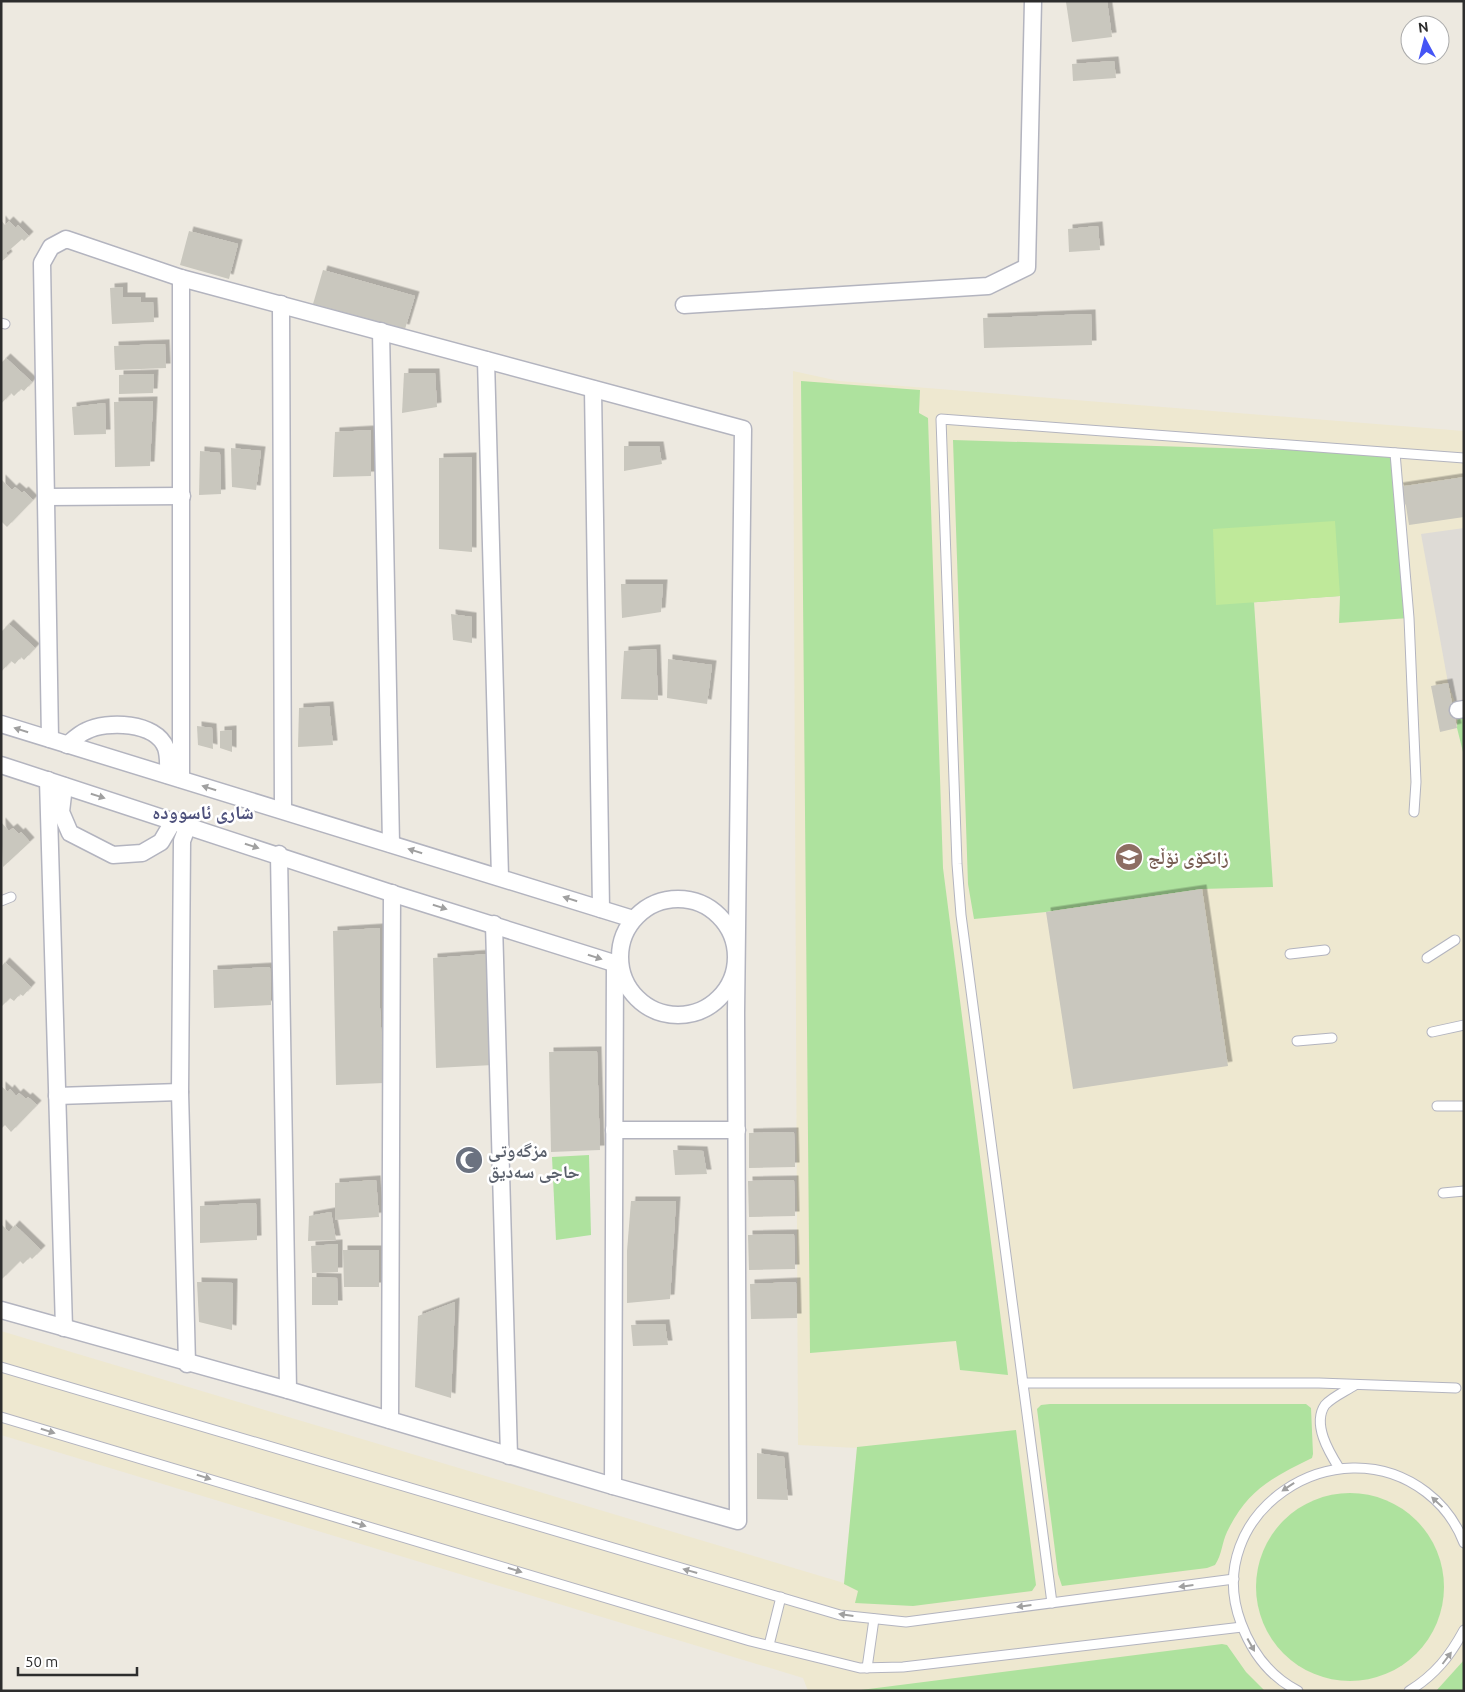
<svg xmlns="http://www.w3.org/2000/svg" width="1465" height="1692" font-family="Ubuntu,'Noto Naskh Arabic',sans-serif">
	<defs>
		<filter id="shadow"><feDropShadow dx="4.5" dy="-4.5" stdDeviation="0" flood-color="#0004"/></filter>
	</defs>
	<rect width="100%" height="100%" fill="#ede9e0"/>
	<polygon fill="#eee8d0" points="793,371 839,381 1464,431 1464,1691 808,1691 803,1678 1,1435 1,1331 844,1583 857,1448 798,1445"/>
	<g fill="#aee29e">
		<polygon points="801,381 920,390 919,413 928,418 943,868 1008,1375 960,1370 956,1341 810,1353"/>
		<polygon points="953,440 1395,453 1409,618 1339,623 1340,596 1216,605 1254,602 1273,887 1202,889 1046,912 974,919 968,884"/>
		<polygon points="1464,709 1464,756 1457,728 1458,710"/>
		<polygon points="589,1155 591,1235 556,1240 552,1157"/>
		<path d="M1050 1404H1306L1311 1408 1313 1454 1312 1458C1273 1477 1247 1490 1227 1532 1222 1542 1222 1555 1215 1565L1207 1568 1062 1586 1058 1574 1037 1409 1041 1405Z"/>
		<polygon points="1016,1430 1036,1585 1032,1591 913,1606 855,1603 858,1591 844,1584 857,1447"/>
		<circle cx="1350" cy="1587" r="94"/>
		<polygon points="1222,1644 1227,1645 1246,1672 1265,1691 853,1691"/>
		<polygon points="1464,1660 1464,1691 1436,1691"/>
	</g>
	<polygon fill="#bfe99a" points="1335,521 1340,596 1216,605 1213,529"/>
	<polygon fill="#dedbd6" points="1464,528 1464,709 1458,710 1448,683 1421,534"/>
	<g fill="#c9c7be" filter="url(#shadow)">
		<polygon points="1107,1 1112,37 1072,42 1066,2"/>
		<polygon points="1114,61 1116,78 1073,81 1072,64"/>
		<polygon points="1,220 5,225 9,221 16,228 18,225 29,236 24,241 22,239 6,253 8,256 1,262"/>
		<polygon points="1098,226 1100,250 1069,252 1068,229"/>
		<polygon points="189,231 238,244 229,279 180,265"/>
		<polygon points="323,270 415,296 405,329 313,304"/>
		<polygon points="123,287 123,297 141,297 141,302 153,302 154,322 112,324 110,288"/>
		<polygon points="1091,314 1092,345 984,348 983,318"/>
		<polygon points="165,344 166,368 115,370 114,346"/>
		<polygon points="6,358 32,382 24,391 21,389 14,396 11,393 1,404 1,363"/>
		<polygon points="404,373 435,373 437,407 402,413"/>
		<polygon points="154,374 153,393 119,394 119,375"/>
		<polygon points="153,401 150,466 115,467 114,402"/>
		<polygon points="105,403 106,434 74,435 72,407"/>
		<polygon points="371,430 371,476 333,477 335,432"/>
		<polygon points="624,446 659,446 662,464 624,471"/>
		<polygon points="231,448 261,451 256,490 232,487"/>
		<polygon points="200,451 220,453 221,494 199,495"/>
		<polygon points="472,457 472,552 439,549 439,458"/>
		<polygon points="1464,477 1464,517 1409,525 1406,506 1398,487"/>
		<polygon points="1,479 12,490 15,487 22,493 24,491 33,500 7,527 1,521"/>
		<polygon points="621,584 663,584 661,612 622,618"/>
		<polygon points="451,614 472,617 472,643 453,640"/>
		<polygon points="9,624 35,648 24,660 21,657 15,664 11,661 1,672 1,632"/>
		<polygon points="656,649 658,700 621,699 624,651"/>
		<polygon points="668,659 712,665 707,704 667,698"/>
		<polygon points="1448,683 1457,728 1440,732 1431,686"/>
		<polygon points="329,706 333,745 298,747 299,708"/>
		<polygon points="197,726 212,728 213,749 198,745"/>
		<polygon points="232,730 232,752 220,748 220,731"/>
		<polygon points="1,822 9,831 13,828 19,834 21,832 30,842 3,867"/>
		<polygon points="1202,889 1228,1066 1073,1089 1046,912"/>
		<polygon points="380,928 380,1008 384,1083 336,1085 333,931"/>
		<polygon points="488,954 493,1065 436,1068 433,958"/>
		<polygon points="5,962 31,987 23,996 20,994 14,1001 10,998 1,1007 1,967"/>
		<polygon points="270,967 271,1005 214,1008 213,970"/>
		<polygon points="597,1051 600,1150 551,1152 549,1052"/>
		<polygon points="1,1086 8,1092 10,1089 16,1096 19,1093 26,1099 28,1097 37,1105 11,1132 5,1125 1,1129"/>
		<polygon points="794,1132 795,1167 749,1168 749,1133"/>
		<polygon points="673,1150 703,1151 707,1174 675,1175"/>
		<polygon points="376,1180 379,1217 335,1220 335,1183"/>
		<polygon points="794,1180 795,1216 749,1217 748,1181"/>
		<polygon points="631,1201 676,1201 670,1299 627,1303 627,1251"/>
		<polygon points="256,1203 257,1240 200,1243 200,1206"/>
		<polygon points="331,1212 336,1240 308,1241 309,1216"/>
		<polygon points="1,1224 9,1232 15,1225 41,1250 32,1259 30,1257 23,1264 20,1261 1,1280"/>
		<polygon points="794,1234 795,1269 749,1270 748,1235"/>
		<polygon points="338,1244 338,1272 312,1273 311,1246"/>
		<polygon points="343,1250 379,1250 379,1287 344,1287"/>
		<polygon points="312,1277 337,1278 338,1305 312,1305"/>
		<polygon points="197,1282 233,1283 232,1330 199,1322"/>
		<polygon points="796,1282 797,1318 751,1319 750,1284"/>
		<polygon points="455,1302 451,1398 415,1387 418,1316"/>
		<polygon points="665,1324 668,1345 633,1346 631,1325"/>
		<polygon points="757,1453 784,1457 788,1500 757,1499"/>
	</g>
	<g fill="none" stroke-linecap="round" stroke-linejoin="round">
		<defs>
			<g id="lane">
				<polyline points="1,323 5,324"/>
				<polyline points="1395,453 1409,618 1416,782 1414,812"/>
				<polyline points="1,901 11,897"/>
				<polyline points="1290,954 1325,950"/>
				<polyline points="1427,958 1455,940"/>
				<polyline points="1432,1032 1464,1025"/>
				<polyline points="1297,1041 1332,1038"/>
				<polyline points="1437,1106 1464,1106"/>
				<polyline points="1443,1193 1464,1191"/>
				<polyline points="1,1367 840,1615 906,1622 1234,1579"/>
				<polyline points="1023,1383 1319,1383 1456,1388"/>
				<polyline points="1,1417 750,1641 860,1668 903,1667 1242,1627"/>
				<path d="M1339 1468C1329 1452 1312 1424 1325 1405 1332 1397 1346 1391 1355 1385"/>
				<polyline points="1052,1603 961,915 957,864 941,419 1464,458"/>
				<polyline points="769,1645 781,1597"/>
				<polyline points="867,1668 874,1619"/>
				<path d="M1298 1691C1269 1676 1252 1653 1241 1623 1200 1514 1335 1423 1426 1492 1443 1505 1456 1522 1464 1543"/>
				<path d="M1409 1691C1435 1675 1450 1656 1464 1630"/>
			</g>
			<g id="street">
				<polyline points="181,278 181,779"/>
				<polyline points="281,304 283,810"/>
				<polyline points="684,305 988,286 1027,267 1033,1"/>
				<polyline points="381,331 391,844"/>
				<polyline points="486,360 500,877"/>
				<polyline points="593,389 601,909"/>
				<polyline points="47,497 182,496"/>
				<polyline points="1458,710 1464,709"/>
				<polyline points="1,724 633,919"/>
				<path d="M67 745C73 740 79 734 86 731 107 720 156 722 166 748 169 757 168 767 168 775"/>
				<polyline points="1,765 397,895 620,965"/>
				<polyline points="48,780 64,1328"/>
				<polyline points="64,786 61,812 70,833 113,855 142,853 161,842 174,820"/>
				<polyline points="279,854 288,1390"/>
				<circle cx="678" cy="957" r="58"/>
				<polyline points="494,924 509,1456"/>
				<polyline points="57,1096 180,1092"/>
				<polyline points="614,1130 737,1130"/>
				<polyline points="1,1310 288,1390 613,1486 738,1521 736,1013 743,429 181,278 66,239 51,247 42,263 50,739"/>
				<polyline points="187,1364 180,1092 182,841 188,825"/>
				<polyline points="390,1420 392,893"/>
				<polyline points="613,1486 615,963"/>
			</g>
		</defs>
		<use href="#lane" stroke="#b3b4bf" stroke-width="11"/>
		<use href="#street" stroke="#b3b4bf" stroke-width="19"/>
		<use href="#lane" stroke="#fff" stroke-width="9"/>
		<use href="#street" stroke="#fff" stroke-width="16"/>
	</g>
	<defs><path id="oneway-solid" d="M-6-.8H1V-3.2L6.5 0L1 3.2V.8H-6Z" transform="scale(1.25)"/></defs>
	<g fill="#a0a0a0">
		<use href="#oneway-solid" transform="translate(21 730) rotate(-162)"/>
		<use href="#oneway-solid" transform="translate(209 788) rotate(-163)"/>
		<use href="#oneway-solid" transform="translate(98 796) rotate(17)"/>
		<use href="#oneway-solid" transform="translate(252 846) rotate(18)"/>
		<use href="#oneway-solid" transform="translate(415 851) rotate(-163)"/>
		<use href="#oneway-solid" transform="translate(570 899) rotate(-163)"/>
		<use href="#oneway-solid" transform="translate(440 907) rotate(17)"/>
		<use href="#oneway-solid" transform="translate(595 957) rotate(18)"/>
		<use href="#oneway-solid" transform="translate(48 1431) rotate(17)"/>
		<use href="#oneway-solid" transform="translate(204 1477) rotate(17)"/>
		<use href="#oneway-solid" transform="translate(1288 1487) rotate(146)"/>
		<use href="#oneway-solid" transform="translate(1437 1502) rotate(-137)"/>
		<use href="#oneway-solid" transform="translate(359 1524) rotate(17)"/>
		<use href="#oneway-solid" transform="translate(515 1570) rotate(17)"/>
		<use href="#oneway-solid" transform="translate(690 1571) rotate(-164)"/>
		<use href="#oneway-solid" transform="translate(1186 1586) rotate(173)"/>
		<use href="#oneway-solid" transform="translate(1024 1606) rotate(173)"/>
		<use href="#oneway-solid" transform="translate(846 1615) rotate(-172)"/>
		<use href="#oneway-solid" transform="translate(1251 1645) rotate(61)"/>
		<use href="#oneway-solid" transform="translate(1447 1658) rotate(-53)"/>
	</g>
	<defs>
		<symbol id="university-disc" viewBox="-11 -11 22 22"><circle r="9.5" fill="#8d6e63" stroke="#fff"/><path d="M0-5L7-2L0 1L-7-2ZM-4 1L0 2.5L4 1V4Q0 6-4 4Z" fill="#fff"/></symbol>
		<symbol id="mosque-disc" viewBox="-11 -11 22 22"><circle r="9.5" fill="#6b7280" stroke="#fff"/><path d="M3.5-4.9A6 6 0 1 0 3.5 4.9A5 5 0 1 1 3.5-4.9Z" fill="#fff"/></symbol>
	</defs>
	<g fill-rule="evenodd">
		<use href="#university-disc" x="1113" y="841" width="32" height="32"/>
		<use href="#mosque-disc" x="453" y="1144" width="32" height="32"/>
	</g>
	<g text-anchor="middle" dominant-baseline="central" stroke-width="5" stroke-linejoin="round" paint-order="stroke">
		<g font-size="18" font-weight="bold" fill="#785e54" stroke="#fff" text-anchor="start">
			<text x="1148" y="857">زانکۆی نۆڵج</text>
		</g>
		<g font-size="18" font-weight="bold" fill="#5b616d" stroke="#fff" text-anchor="start">
			<text x="488" y="1150">مزگەوتی<tspan x="488" dy="21">حاجی سەدیق</tspan></text>
		</g>
		<g font-size="19" font-weight="bold" fill="#4e517c" stroke="#fff">
			<text x="203" y="812">شاری ئاسوودە</text>
		</g>
	</g>
	<rect width="1465" height="1692" fill="none" stroke="#2d2d2d" stroke-width="5"/>
	<g transform="translate(1425 40) rotate(353)"><circle r="24" fill="#ffffff" stroke="#ababab"/>
	<path d="M0-4L9 19L0 12L-9 19Z" fill="#4554f5"/>
	<text y="-8" font-size="14" font-weight="bold" text-anchor="middle" fill="#2d2d2d">N</text>
	</g>
	<path d="M18 1667v8h119v-8" fill="none" stroke="#2d2d2d" stroke-width="2.5"/>
	<text x="25" y="1667" font-size="15" fill="#2d2d2d" stroke="#ffffff" stroke-width="4" paint-order="stroke">50 m</text>
</svg>
